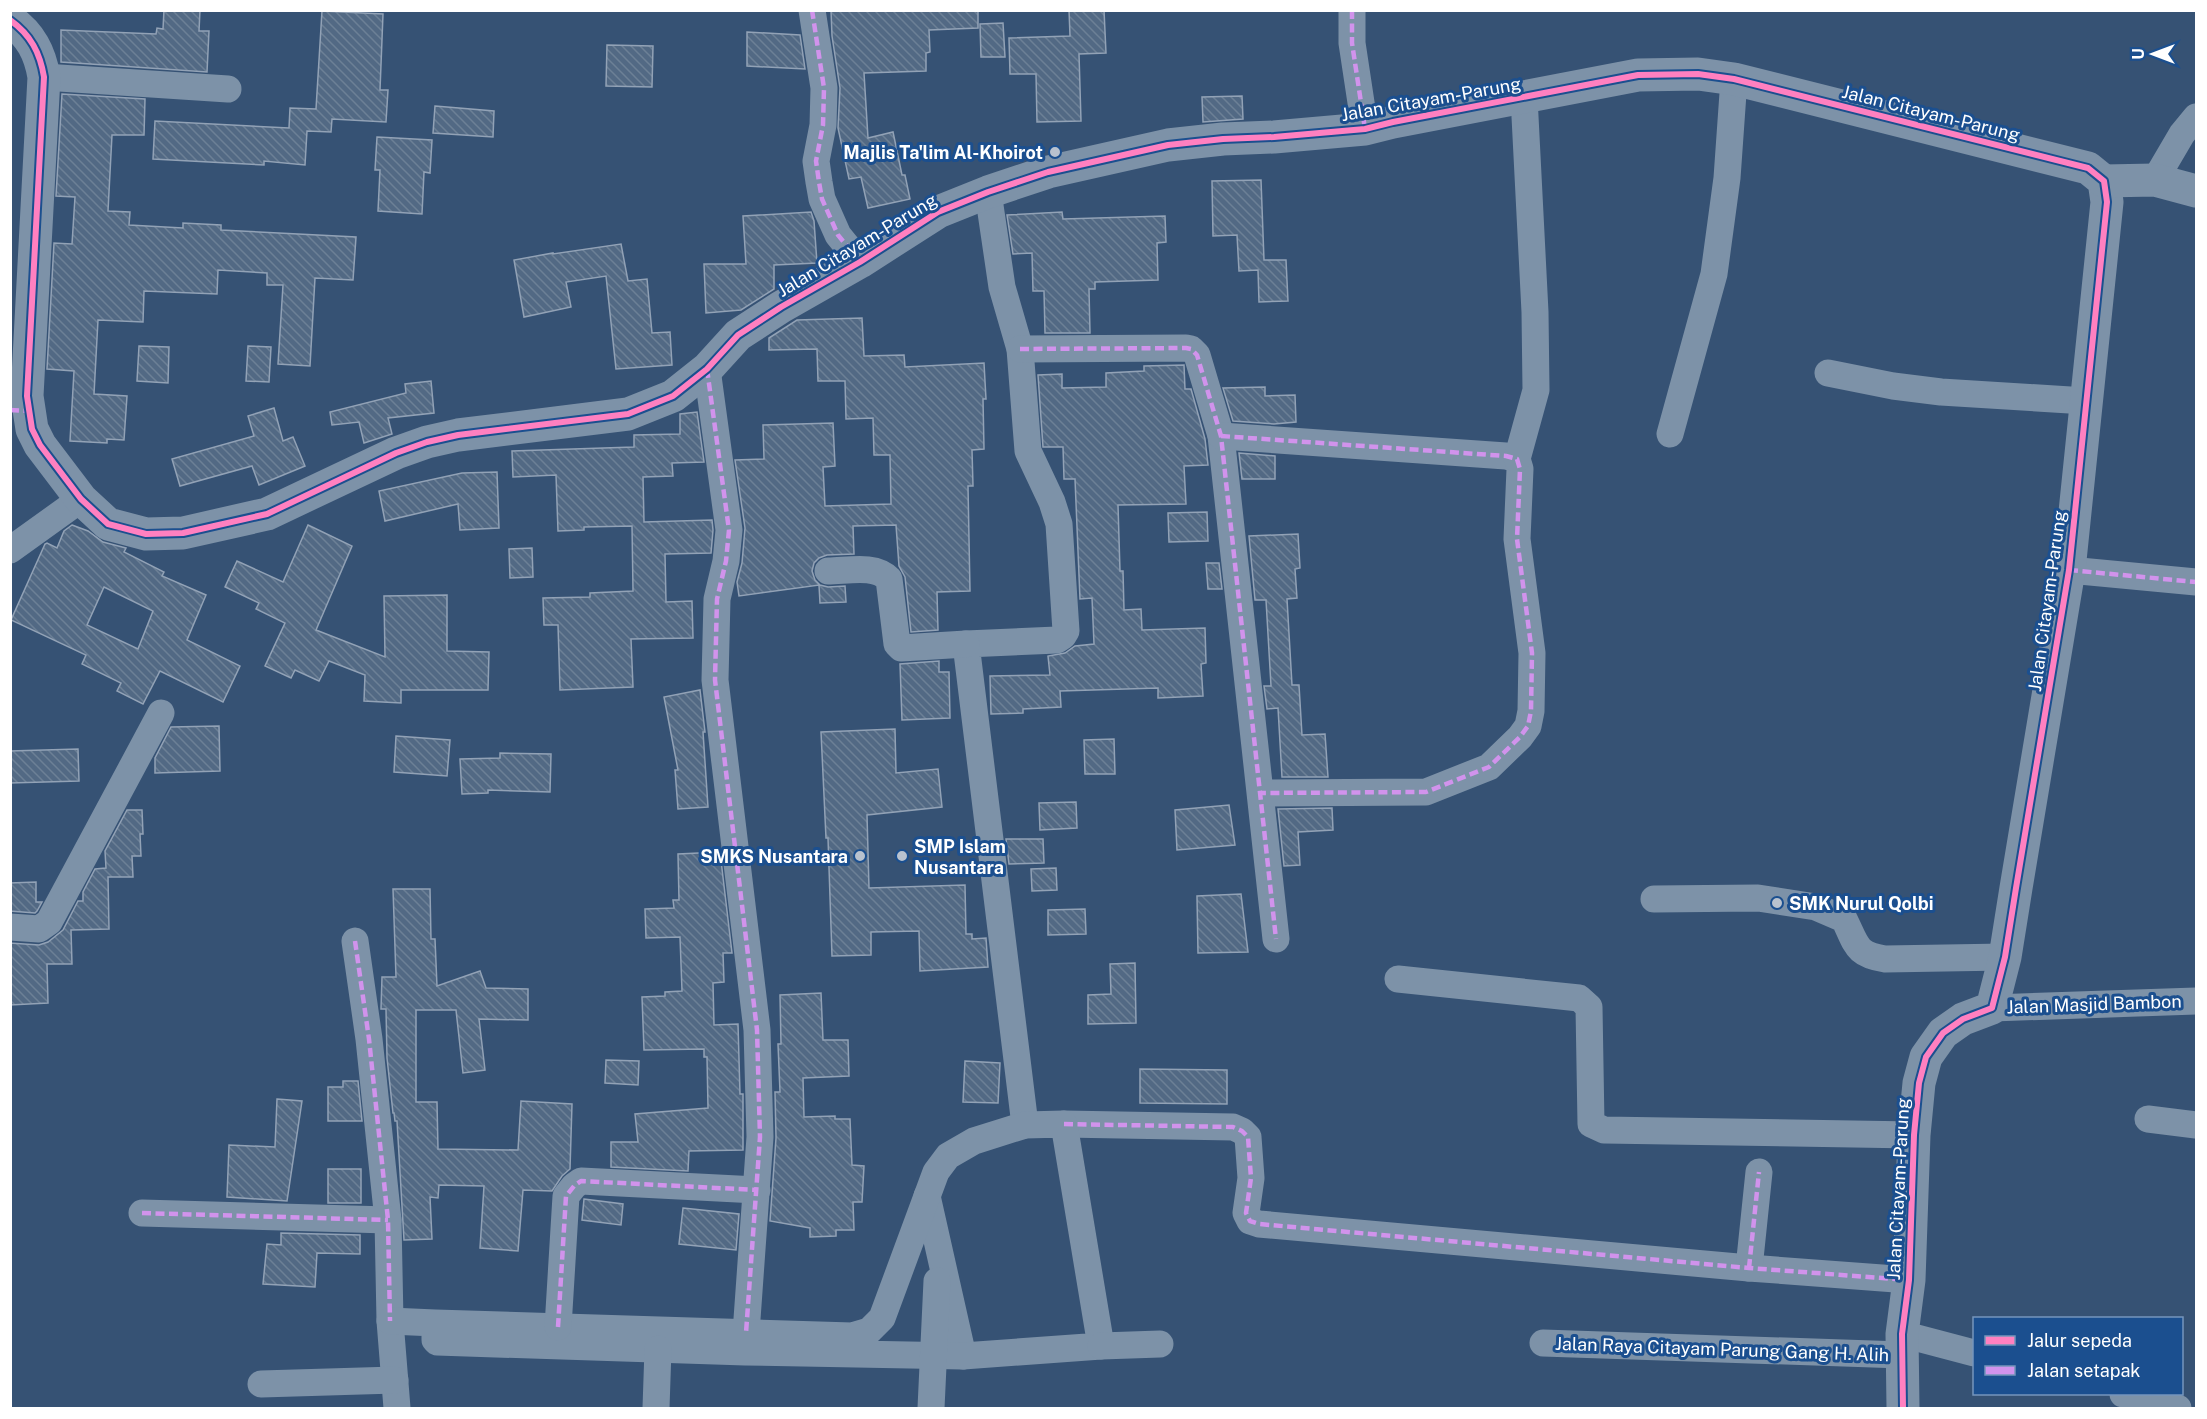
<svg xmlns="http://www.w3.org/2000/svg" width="2207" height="1419" font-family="'Public Sans',sans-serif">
	<defs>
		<pattern id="building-back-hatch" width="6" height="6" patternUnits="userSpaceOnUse" patternTransform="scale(1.5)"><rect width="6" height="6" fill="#526984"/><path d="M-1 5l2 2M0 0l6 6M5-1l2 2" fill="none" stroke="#6c8096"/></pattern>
	</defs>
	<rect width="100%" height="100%" fill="#365274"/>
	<g fill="url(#building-back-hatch)" stroke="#92a2b6" stroke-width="1.5" fill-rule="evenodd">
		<polygon points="164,10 200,10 199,31 209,31 207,72 61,62 61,30 156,34 157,28 163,29"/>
		<polygon points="831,10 978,10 978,28 929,30 930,52 926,53 926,71 864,73 868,138 893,132 902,175 905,175 910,199 868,208 861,177 849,179 838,128 840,88 832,36"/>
		<polygon points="1069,10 1104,10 1106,53 1079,54 1081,121 1037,122 1036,74 1010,74 1009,38 1070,36"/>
		<polygon points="322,11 383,14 380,90 388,90 386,122 332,119 331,132 307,131 305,165 264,161 264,165 153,159 155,121 289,128 290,108 316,109"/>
		<polygon points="1003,23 1005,57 981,57 980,24"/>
		<polygon points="747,32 800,35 805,69 747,66"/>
		<polygon points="607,45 653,46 652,87 606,86"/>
		<polygon points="62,94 145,99 144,135 112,135 108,211 130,212 129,225 183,228 183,223 221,225 221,230 356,237 353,280 315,278 310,366 278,364 283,285 267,285 267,273 218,270 217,294 144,291 143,322 98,320 94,394 127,396 124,440 107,439 107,443 70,441 74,371 47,369 54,243 72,244 75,197 56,196"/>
		<polygon points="1242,96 1243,119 1203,122 1202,97"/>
		<polygon points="435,106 494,111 493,137 433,133"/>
		<polygon points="377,137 432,140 430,173 424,172 422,214 378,211 380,170 375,170"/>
		<polygon points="1261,180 1264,260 1286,260 1288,301 1259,302 1258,270 1239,271 1237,235 1213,236 1212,181"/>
		<polygon points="811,212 814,221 817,263 774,265 774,289 741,310 706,313 704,264 746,264 743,216"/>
		<polygon points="1062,212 1063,219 1165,216 1166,242 1157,243 1158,280 1095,282 1095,289 1089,289 1090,333 1045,333 1044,291 1033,291 1032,253 1013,254 1007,215"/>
		<polygon points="621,244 628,281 647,279 652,333 670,332 672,365 616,369 606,276 566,282 571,307 524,317 514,260 553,253 553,254"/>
		<polygon points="862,318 864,356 904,355 905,367 984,363 986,399 983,399 984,449 972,450 973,486 968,486 970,591 937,592 938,630 911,632 905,577 899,566 896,525 853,526 854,554 827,555 819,558 814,563 812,571 815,580 820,585 828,587 845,586 846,602 820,603 819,585 739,596 737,582 742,563 745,528 735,460 764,459 763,425 833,423 835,466 823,467 825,506 891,504 890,455 874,455 873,418 846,419 845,381 818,381 817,349 769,350 769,338 797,320"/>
		<polygon points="139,346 169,347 168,383 137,381"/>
		<polygon points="248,346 271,347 269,382 246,381"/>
		<polygon points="1184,365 1185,389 1191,389 1205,439 1208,465 1184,466 1186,504 1118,505 1120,571 1123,571 1124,610 1141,609 1142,630 1205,628 1206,663 1201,664 1203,696 1158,698 1158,688 1060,691 1061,707 1023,709 1023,713 991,714 990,676 1050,675 1048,656 1065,653 1075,646 1094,644 1092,598 1080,599 1075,479 1064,479 1063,447 1043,447 1038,375 1062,374 1062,388 1106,387 1106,373 1144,371 1144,366"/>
		<polygon points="431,381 434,413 388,418 392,434 364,443 359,422 332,425 330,412 406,393 405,384"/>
		<polygon points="1265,387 1265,396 1295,395 1296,422 1274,424 1233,421 1223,388"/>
		<polygon points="274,408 283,441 293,437 305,466 259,485 252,466 180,486 172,459 254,436 248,416"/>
		<polygon points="697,412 704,462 672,463 673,476 643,477 644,522 712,520 713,530 711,553 665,554 666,602 692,601 693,638 631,639 633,687 560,690 558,625 544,625 543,598 590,597 590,593 633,591 632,526 584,527 584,530 558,531 556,475 513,477 512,451 634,447 634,435 680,434 680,414"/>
		<polygon points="1239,453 1275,456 1275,479 1242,479"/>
		<polygon points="497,472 499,528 460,530 458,504 385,521 379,491 462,473"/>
		<polygon points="1207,512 1208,541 1169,542 1168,513"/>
		<path d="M72 525 88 531 103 542 126 548 124 552 164 572 162 576 206 595 187 640 240 666 223 702 160 671 143 704 117 691 121 683 82 664 86 655 11 620 45 544 47 543 57 548 64 531ZM104 587 153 611 138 649 87 625Z"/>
		<polygon points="308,525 352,546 316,630 385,657 384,596 447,595 447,651 489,652 488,690 401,690 401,703 364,701 365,675 329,661 319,681 295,670 291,678 265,666 285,623 256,609 259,603 225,587 237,561 283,582"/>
		<polygon points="1298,534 1300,568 1295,569 1297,598 1287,599 1292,685 1299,685 1302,735 1325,734 1328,777 1282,777 1278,708 1267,709 1264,686 1271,686 1266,600 1255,600 1249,536"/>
		<polygon points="532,548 533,577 510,578 509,549"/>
		<polygon points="1206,563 1219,563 1222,589 1208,589"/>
		<polygon points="939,661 939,672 949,672 950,718 902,720 900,664"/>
		<polygon points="700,690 705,732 703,732 708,807 678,809 675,770 678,770 664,697"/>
		<polygon points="219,726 220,771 155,773 155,758 171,727"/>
		<polygon points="895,729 896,773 938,769 942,807 867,815 869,888 965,885 966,934 972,934 972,939 986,938 988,967 920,971 919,931 871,932 871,955 832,956 828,838 826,838 821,732"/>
		<polygon points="396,736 450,740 447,776 394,772"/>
		<polygon points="1114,739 1115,774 1085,774 1084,740"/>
		<polygon points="78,749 79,781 10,783 10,751"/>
		<polygon points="500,753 551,754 550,792 488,790 488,793 462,794 460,759 500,758"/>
		<polygon points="1076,802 1077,828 1040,830 1039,803"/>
		<polygon points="1229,805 1235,845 1177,850 1175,810"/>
		<polygon points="1332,808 1333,830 1298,832 1300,865 1284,866 1278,809"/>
		<polygon points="127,810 142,810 143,834 140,834 141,856 132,856 133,877 108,877 109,929 71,930 72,964 47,964 48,1003 10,1005 10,943 39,945 48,942 63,930 78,901 83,901 83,892 95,869 106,868 105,851"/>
		<polygon points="1006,839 1043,839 1044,863 1009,864"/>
		<polygon points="720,852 732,953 723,953 724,982 713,983 714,1025 738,1024 740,1094 743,1094 743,1150 689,1151 688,1171 611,1167 611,1142 638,1142 635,1114 708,1108 707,1057 704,1057 704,1049 644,1050 642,997 665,996 665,992 682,991 680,937 646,938 645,909 674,908 673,900 679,900 678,854"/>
		<polygon points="1056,868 1057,890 1032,891 1031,869"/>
		<polygon points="36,882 36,902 42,902 37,911 35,913 10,911 10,883"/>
		<polygon points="393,889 430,889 431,939 435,939 437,986 480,971 486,988 528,989 528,1020 479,1019 485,1070 463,1073 456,1010 416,1010 416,1102 437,1102 438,1149 518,1150 521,1101 572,1104 570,1169 562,1176 552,1191 523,1190 518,1251 480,1248 484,1186 439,1185 438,1198 430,1197 432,1239 404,1240 397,1121 395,1121 394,1113 393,1113 387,1058 386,1009 381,1009 382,977 396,977"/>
		<polygon points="1241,894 1248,952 1198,953 1197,896"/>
		<polygon points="1085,909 1086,934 1048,935 1048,910"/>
		<polygon points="1135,963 1136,1023 1088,1024 1088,995 1111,994 1110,964"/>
		<polygon points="821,993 823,1040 848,1040 849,1076 803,1078 804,1117 835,1116 835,1119 850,1119 852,1165 864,1166 862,1202 853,1202 854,1230 836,1230 836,1236 810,1237 810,1228 770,1221 776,1138 775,1092 780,1092 778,1044 781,1044 780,995"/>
		<polygon points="606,1060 639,1061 638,1085 605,1083"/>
		<polygon points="965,1061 1000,1063 998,1103 963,1102"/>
		<polygon points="1140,1069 1227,1070 1227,1104 1140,1103"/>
		<polygon points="343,1081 358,1081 362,1121 328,1121 328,1087 343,1087"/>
		<polygon points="277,1099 302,1101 287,1201 227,1197 229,1145 275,1147"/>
		<rect x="328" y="1169" width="33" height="34"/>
		<polygon points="584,1199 623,1204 621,1225 582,1220"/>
		<polygon points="683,1208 739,1214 736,1250 679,1244"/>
		<polygon points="281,1233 360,1235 360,1254 317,1253 315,1287 263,1284 267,1244 281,1245"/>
	</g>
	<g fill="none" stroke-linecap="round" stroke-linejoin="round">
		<g stroke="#7d92a8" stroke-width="27">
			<polyline points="812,10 824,88 823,125 816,161 819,182 822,199 838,235 860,262"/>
			<polyline points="1352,10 1352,43 1365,129"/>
			<polyline points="44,77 228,89"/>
			<polyline points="2155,180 2182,134 2196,117"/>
			<polyline points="988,192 1002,287 1020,349 1028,451 1052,502 1059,524 1066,631 1063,636 1057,640 966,644 1025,1125"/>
			<polyline points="1020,349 1186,348 1191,349 1197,355 1221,436 1276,939"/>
			<polyline points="707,369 729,530 726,561 717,599 715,680 757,1030 760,1137 746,1333"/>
			<polyline points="1828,373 1893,386 1941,392 2086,401"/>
			<polyline points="1670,434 1714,274 1727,178 1734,79"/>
			<polyline points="1221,436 1506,456 1517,459 1520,469 1517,539 1532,653 1531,711 1528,726 1520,737 1489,767 1426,792 1261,793"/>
			<polyline points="1517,459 1536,390 1535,312 1524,97"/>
			<polyline points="10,550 81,499"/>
			<polyline points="2069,570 2196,582"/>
			<path d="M828 571C847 571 875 564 889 579L897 644 901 648 966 644"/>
			<path d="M1654 899 1758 898 1816 907 1844 919C1857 945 1855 954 1885 959L2005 957"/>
			<polyline points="10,927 39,929 49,922 161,713"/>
			<polyline points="355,941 369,1039 388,1220 390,1321 397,1408"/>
			<polyline points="1398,979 1579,998 1589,1007 1591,1124 1604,1130 1914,1135"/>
			<polyline points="1992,1008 2196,1001"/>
			<polyline points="2148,1119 2196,1125"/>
			<polyline points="1064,1124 1233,1127 1242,1131 1248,1137 1251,1178 1246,1213 1250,1221 1259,1224 1749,1268 1909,1280"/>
			<polyline points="927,1196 963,1356"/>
			<polyline points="142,1213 388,1220"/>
			<polyline points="1749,1268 1759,1172"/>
			<polyline points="390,1321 435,1323 852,1336 869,1331 882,1318 936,1172 948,1156 974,1141 1025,1125 1064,1124 1101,1346 963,1356 745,1352 437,1342 435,1340 435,1323"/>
			<polyline points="558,1327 566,1196 574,1186 581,1181 757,1190"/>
			<polyline points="1902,1334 1974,1353"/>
			<polyline points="1543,1343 1902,1355"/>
			<polyline points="1101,1346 1160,1344"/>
			<polyline points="261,1384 395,1380"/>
			<polyline points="2123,1394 2178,1408"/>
			<polyline points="656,1408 658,1349"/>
			<polyline points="931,1408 937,1281"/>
		</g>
		<g stroke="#7d92a8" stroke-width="33">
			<path d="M10 20C31 35 40 53 44 77L27 396 32 429 40 445 81 499 108 524 146 534 183 533 267 514 396 453 427 442 458 435 628 414 673 396 707 369 738 335 781 307 860 262 938 212 988 192 1048 172 1168 145 1223 139 1274 137 1365 129 1393 122 1638 75 1698 74 1734 79 2088 168 2104 181 2107 202 2069 570 2016 888 2005 957 1992 1008 1963 1019 1943 1033 1926 1057 1919 1083 1914 1135 1909 1280 1902 1334 1903 1408"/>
			<polyline points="2104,181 2155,180 2196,191"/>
		</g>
		<g stroke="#d193ec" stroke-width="4.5" stroke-dasharray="9 4.5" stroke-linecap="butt">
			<polyline points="812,10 824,88 823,125 816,161 819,182 822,199 838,235 860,262"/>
			<polyline points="1352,10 1352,43 1365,129"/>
			<polyline points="1020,349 1186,348 1191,349 1197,355 1221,436 1276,939"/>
			<polyline points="707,369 729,530 726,561 717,599 715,680 757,1030 760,1137 746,1333"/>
			<polyline points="10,410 28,411"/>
			<polyline points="1221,436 1506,456 1517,459 1520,469 1517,539 1532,653 1531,711 1528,726 1520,737 1489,767 1426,792 1261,793"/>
			<polyline points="2069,570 2196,582"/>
			<polyline points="355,941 369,1039 388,1220 390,1321"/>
			<polyline points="1064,1124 1233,1127 1242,1131 1248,1137 1251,1178 1246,1213 1250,1221 1259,1224 1749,1268 1909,1280"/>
			<polyline points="142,1213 388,1220"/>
			<polyline points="1749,1268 1759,1172"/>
			<polyline points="558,1327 566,1196 574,1186 581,1181 757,1190"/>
		</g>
		<defs>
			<path id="cycleway" d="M10 20C31 35 40 53 44 77L27 396 32 429 40 445 81 499 108 524 146 534 183 533 267 514 396 453 427 442 458 435 628 414 673 396 707 369 738 335 781 307 860 262 938 212 988 192 1048 172 1168 145 1223 139 1274 137 1365 129 1393 122 1638 75 1698 74 1734 79 2088 168 2104 181 2107 202 2069 570 2016 888 2005 957 1992 1008 1963 1019 1943 1033 1926 1057 1919 1083 1914 1135 1909 1280 1902 1334 1903 1408"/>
		</defs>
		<use href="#cycleway" stroke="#1b4f8f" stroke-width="10"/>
		<use href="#cycleway" stroke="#ff80c0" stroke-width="6"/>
	</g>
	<g fill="#b9c2ce" stroke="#1b4f8f" stroke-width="2">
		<circle cx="1055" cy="152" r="6"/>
		<circle cx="860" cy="856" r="6"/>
		<circle cx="902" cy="856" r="6"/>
		<circle cx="1777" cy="903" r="6"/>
	</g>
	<g text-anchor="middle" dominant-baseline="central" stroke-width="6" stroke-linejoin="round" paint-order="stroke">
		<g font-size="18" fill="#fff" stroke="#1b4f8f">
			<text transform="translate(1431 99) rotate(-10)">Jalan Citayam-Parung</text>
			<text transform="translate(1931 113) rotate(14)">Jalan Citayam-Parung</text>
			<text transform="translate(857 245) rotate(-31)">Jalan Citayam-Parung</text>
			<text transform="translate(2047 601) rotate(-82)">Jalan Citayam-Parung</text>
			<text transform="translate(2094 1004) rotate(-2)">Jalan Masjid Bambon</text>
			<text transform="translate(1898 1189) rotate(-87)">Jalan Citayam-Parung</text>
			<text transform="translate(1722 1349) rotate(2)">Jalan Raya Citayam Parung Gang H. Alih</text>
		</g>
		<g font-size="18" font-weight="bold" fill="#fff" stroke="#1b4f8f" text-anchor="end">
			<text x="1043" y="152">Majlis Ta'lim Al-Khoirot</text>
			<text x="914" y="846" text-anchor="start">SMP Islam<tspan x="914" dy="21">Nusantara</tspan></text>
			<text x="848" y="856">SMKS Nusantara</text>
			<text x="1789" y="903" text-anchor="start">SMK Nurul Qolbi</text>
		</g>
	</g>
	<rect width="2207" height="1419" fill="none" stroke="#ffffff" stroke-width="24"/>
	<rect x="1973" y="1317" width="210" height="78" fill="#1b4f8f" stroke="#7695bc" stroke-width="1.5"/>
	<rect x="1985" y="1336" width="30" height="9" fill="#ff80c0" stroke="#7695bc" stroke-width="1.5"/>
	<text x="2027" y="1347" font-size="18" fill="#ffffff">Jalur sepeda</text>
	<rect x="1985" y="1366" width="30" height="9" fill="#d193ec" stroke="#7695bc" stroke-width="1.5"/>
	<text x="2027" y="1377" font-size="18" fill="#ffffff">Jalan setapak</text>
	<g transform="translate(2153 54) rotate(270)" stroke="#1b4f8f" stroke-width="4.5" paint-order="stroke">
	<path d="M0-4.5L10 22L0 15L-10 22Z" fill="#ffffff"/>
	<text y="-9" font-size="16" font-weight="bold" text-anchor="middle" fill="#ffffff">U</text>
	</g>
</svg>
